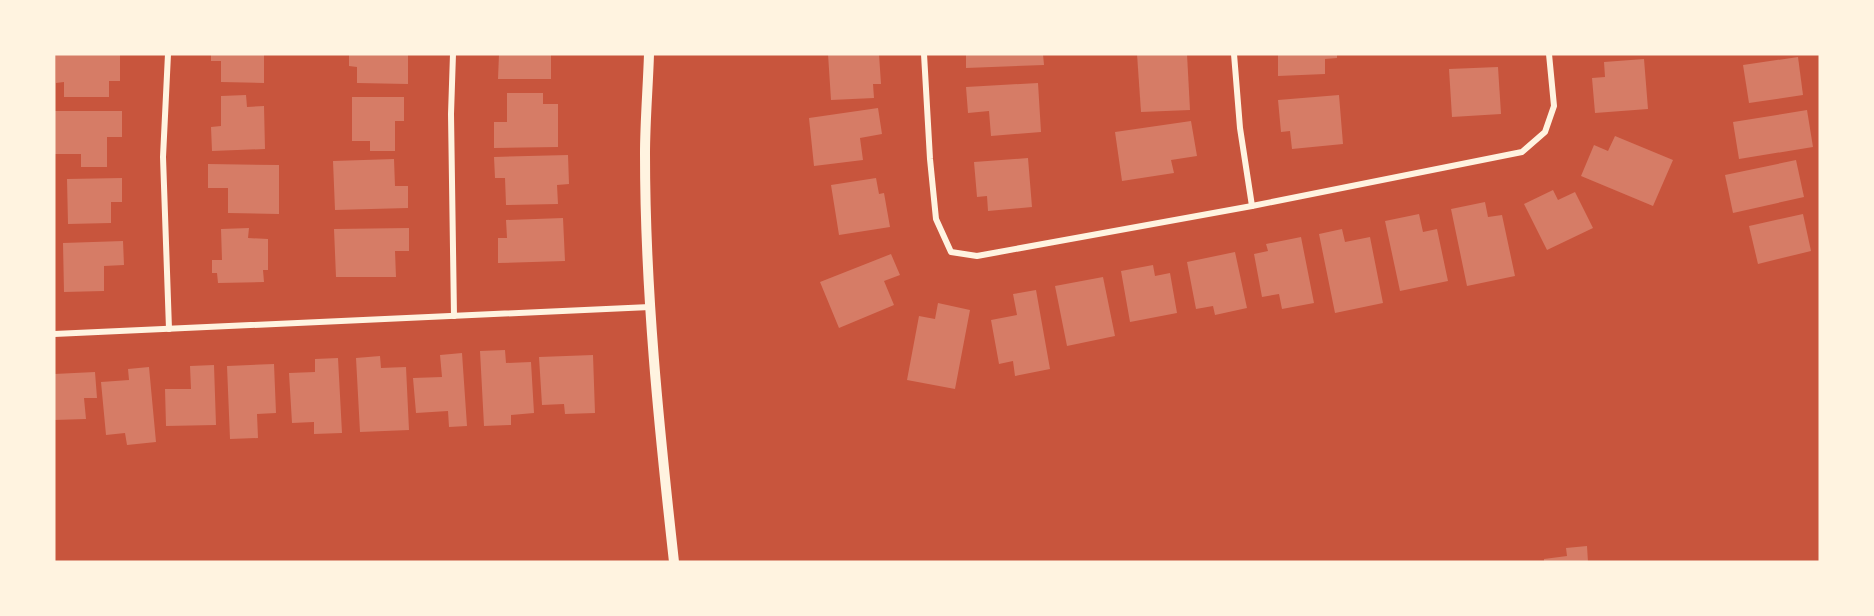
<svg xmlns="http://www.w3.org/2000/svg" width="1874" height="616" font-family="'Archivo Narrow',sans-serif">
	<rect width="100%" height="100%" fill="#c8553d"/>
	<g fill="#d67c66">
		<polygon points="56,54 120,54 120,81 109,81 109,97 64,97 64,82 56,83"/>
		<polygon points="211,54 264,54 264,83 221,82 221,61 211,61"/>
		<polygon points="349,54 408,54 408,84 357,83 357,67 349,66"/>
		<polygon points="499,54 551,54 551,79 498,79"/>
		<polygon points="828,54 879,54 881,84 873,84 874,98 831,100"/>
		<polygon points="966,54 1043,54 1044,65 966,68"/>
		<polygon points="1137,54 1187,54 1190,110 1141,112"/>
		<polygon points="1278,54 1337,54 1337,58 1325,59 1325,74 1278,76"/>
		<polygon points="1798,57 1803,95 1749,103 1743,65"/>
		<polygon points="1644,59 1648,109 1595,113 1592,78 1605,77 1604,62"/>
		<polygon points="1498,67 1501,114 1452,117 1449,69"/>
		<polygon points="1038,83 1041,132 991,136 989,111 968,113 966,87"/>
		<polygon points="507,93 543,93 543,104 558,104 558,147 494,148 494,122 507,122"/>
		<polygon points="246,95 247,107 264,106 265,149 212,151 211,127 221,126 221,96"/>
		<polygon points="1339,95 1343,144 1292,149 1290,131 1281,132 1278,100"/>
		<polygon points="352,97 404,97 404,121 395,121 395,151 370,151 370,141 352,141"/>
		<polygon points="878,108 882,134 860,138 863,160 814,166 809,118"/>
		<polygon points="1807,110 1813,147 1739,159 1733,122"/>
		<polygon points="54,111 122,111 122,137 107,137 107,167 81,167 81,154 54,154"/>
		<polygon points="1191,121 1197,156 1171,160 1174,173 1122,181 1115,132"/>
		<polygon points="1615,136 1673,160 1653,206 1581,176 1594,145 1608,151"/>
		<polygon points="568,155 569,184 557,185 558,204 506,205 505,178 495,178 494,157"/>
		<polygon points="1028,158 1032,207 988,211 987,196 977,197 974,162"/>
		<polygon points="394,159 395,186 408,186 408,208 335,210 333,161"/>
		<polygon points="1796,160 1804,197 1733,213 1725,175"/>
		<polygon points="208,164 279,165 279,214 228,213 228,188 208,188"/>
		<polygon points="122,178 122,202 111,202 111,223 68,224 67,179"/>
		<polygon points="876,178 879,194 884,193 890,227 839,235 831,185"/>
		<polygon points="1553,190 1558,200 1575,192 1593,228 1547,250 1524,204"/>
		<polygon points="1485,202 1488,217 1502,215 1515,276 1467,286 1451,209"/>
		<polygon points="1419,214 1423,232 1437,229 1448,281 1400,291 1385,221"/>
		<polygon points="1803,214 1811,251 1758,264 1749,226"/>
		<polygon points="563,218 565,261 498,263 498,238 507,238 506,220"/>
		<polygon points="249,228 248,238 268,239 268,270 263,270 264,282 218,283 217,273 212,273 212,260 222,260 221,229"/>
		<polygon points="409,228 409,251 395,251 396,277 336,277 334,229"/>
		<polygon points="1342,229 1345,242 1370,237 1383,303 1335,313 1319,234"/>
		<polygon points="1301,237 1314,303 1282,309 1279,294 1262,297 1254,254 1268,251 1266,244"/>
		<polygon points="123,241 124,265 104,266 104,291 64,292 63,243"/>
		<polygon points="1235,252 1247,308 1215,315 1213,306 1196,309 1187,262"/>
		<polygon points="891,254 900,275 884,281 894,305 839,328 820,282"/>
		<polygon points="1153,265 1155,276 1170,273 1177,313 1130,322 1121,271"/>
		<polygon points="1103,277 1115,336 1067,346 1055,286"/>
		<polygon points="1036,290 1050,369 1015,376 1013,361 999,364 991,320 1017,315 1013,294"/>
		<polygon points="938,303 970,310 955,389 907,380 919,316 935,319"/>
		<polygon points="505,350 506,363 531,362 534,413 511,415 511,425 484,426 480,351"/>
		<polygon points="462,353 467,426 449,427 448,411 416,413 413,378 442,377 440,355"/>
		<polygon points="593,355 595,413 565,414 564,404 542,405 539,357"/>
		<polygon points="380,356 381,368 406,367 409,430 360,432 356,358"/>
		<polygon points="338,358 342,433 314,434 314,422 292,423 289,373 315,372 315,359"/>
		<polygon points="274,364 276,413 257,414 258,438 230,439 227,366"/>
		<polygon points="214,365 216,425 166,426 165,389 191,389 190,366"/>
		<polygon points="149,367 156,442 127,445 125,433 106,435 101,382 129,380 128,369"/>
		<polygon points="95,372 97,398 84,398 86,419 54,420 54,374"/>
		<polygon points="1587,546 1588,562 1544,562 1544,559 1567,556 1566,548"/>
	</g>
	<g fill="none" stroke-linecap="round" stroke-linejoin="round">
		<g stroke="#fff3e0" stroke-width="6">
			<polyline points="168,54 163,157 169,329"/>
			<polyline points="453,54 451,114 454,316"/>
			<polyline points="924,54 930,159 936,219 951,252 977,256 1252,206 1522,152 1545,132 1554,106 1549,54"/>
			<polyline points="1234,54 1240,128 1252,206"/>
			<polyline points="54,334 650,307"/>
		</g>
		<path stroke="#fff3e0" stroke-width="10" d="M649 54C648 87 645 121 645 154 645 291 659 427 674 562"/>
	</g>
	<rect width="1874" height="616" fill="none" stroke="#fff3e0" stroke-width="111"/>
</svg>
